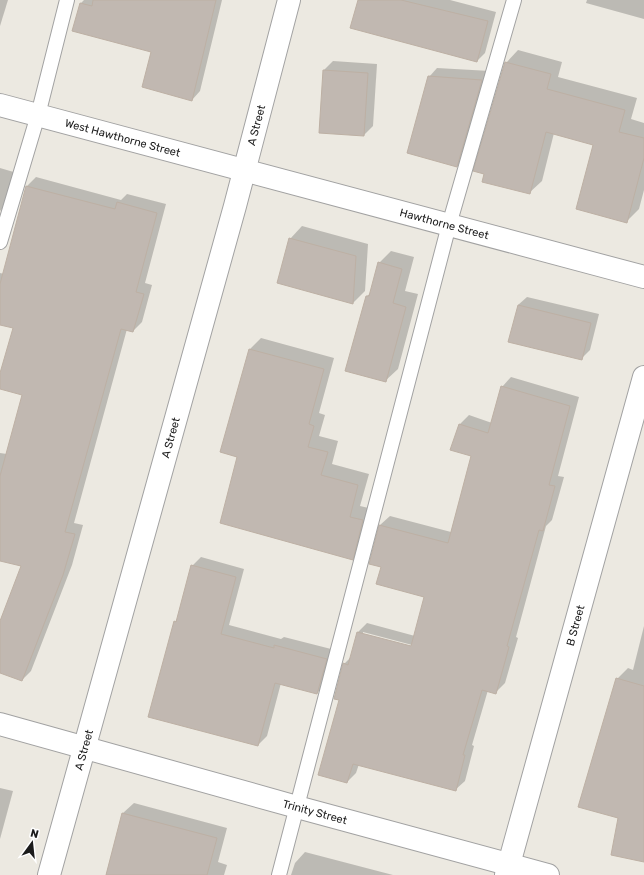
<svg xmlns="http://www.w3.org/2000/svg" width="644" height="875" font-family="Rubik,sans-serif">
	<rect width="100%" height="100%" fill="#ece9e1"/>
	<g fill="#0003" fill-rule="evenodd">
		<polygon points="0,0 8,0 0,26"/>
		<polygon points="84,0 222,0 200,91 192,100 153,51 81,3"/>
		<polygon points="359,0 450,0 496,12 485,53 477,61"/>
		<polygon points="587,0 644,0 644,19 586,3"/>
		<polygon points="518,50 562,62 558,77 637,98 631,119 644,123 644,190 639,209 626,222 594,144 554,133 542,181 529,193 506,63"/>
		<polygon points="333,61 377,64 373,126 364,135 324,70"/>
		<polygon points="437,68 490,71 465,157 457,166 429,77"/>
		<polygon points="0,168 17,173 9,202 0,211"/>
		<polygon points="36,177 121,200 127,194 166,204 145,283 152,285 142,322 133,331 127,329 74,523 83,525 72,565 31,671 22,680 0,672 0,623 22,566 0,560 0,453 7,454 23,394 0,388 0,377 14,327 0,324 0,273 4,274 27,186"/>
		<polygon points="302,226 368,244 365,291 353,303 290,239"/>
		<polygon points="391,251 414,257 405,291 418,294 398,369 385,381 367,296 371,293 379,263"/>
		<polygon points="527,297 599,314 590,350 581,359 518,305"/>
		<polygon points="261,338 334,358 319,413 325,415 319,436 338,441 332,464 369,474 360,506 373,509 363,548 352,558 239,457 221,452 250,349"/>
		<path d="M511 377 579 397 558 476 564 477 552 520 546 526 516 637 518 638 505 683 496 692 488 690 472 745 474 746 465 781 455 790 359 764 356 773 347 782 340 699 344 664 351 657 358 632 367 623 415 636 426 596 382 567 370 563 380 525 390 516 451 532 472 455 459 425 469 415 492 423 502 387ZM363 632 416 646V648L363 634Z"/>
		<polygon points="201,557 244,569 229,625 281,639 284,637 335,650 326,684 317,693 281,683 267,736 258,745 175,622 178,618 192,566"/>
		<polygon points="644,626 644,861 619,817 617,679 628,668 633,670"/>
		<polygon points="0,788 13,791 0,839"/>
		<polygon points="134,803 227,828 218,862 227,865 224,875 106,875 123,813"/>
		<polygon points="305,852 393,875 291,875 295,863"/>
	</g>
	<g fill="#c1b8b1" stroke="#bdb0a4">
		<polygon points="93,0 216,0 192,101 142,87 151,52 72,31 80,3 92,6"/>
		<polygon points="358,0 401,0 488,21 477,62 350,28"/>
		<polygon points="505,62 551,74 547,89 625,110 619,132 644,138 644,158 627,223 576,209 593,145 546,132 530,194 482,182 484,174 473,171"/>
		<polygon points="323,70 368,73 364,136 319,133"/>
		<polygon points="428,76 482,80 457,167 407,153"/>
		<polygon points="26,186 115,209 117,202 157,213 136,292 144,294 133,332 121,329 65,532 75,534 63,575 22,681 0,673 0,621 21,566 0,561 0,476 22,395 0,389 0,373 13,328 0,325 0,284"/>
		<polygon points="289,238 356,256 353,304 277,283"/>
		<polygon points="378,262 402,269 393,303 406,307 386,382 345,371 366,296 369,296"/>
		<polygon points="518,305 591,323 582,360 508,342"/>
		<polygon points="249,349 324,369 309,424 314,426 308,447 328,452 321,475 358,485 350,517 363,520 353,560 220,523 237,457 220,452"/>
		<polygon points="501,386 570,406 549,485 555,486 543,531 539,530 507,646 509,647 496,694 482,690 463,755 465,755 456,791 353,764 347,783 318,775 339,700 334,699 343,663 348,665 357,632 411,646 424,597 376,584 381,567 369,564 379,525 448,543 471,456 450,450 459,424 488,433"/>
		<polygon points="191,565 236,577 221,634 274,648 274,645 327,659 317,694 275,683 258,746 148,717 174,621 176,622"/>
		<polygon points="616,678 644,686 644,862 611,855 618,818 578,807"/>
		<polygon points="122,813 217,838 207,875 106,875"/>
	</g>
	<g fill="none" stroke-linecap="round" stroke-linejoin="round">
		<defs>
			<g id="service">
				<polyline points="0,242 38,115 67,0"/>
				<polyline points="279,875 449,225 514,0"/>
			</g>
			<g id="minor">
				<path id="s1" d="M0 105 644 277"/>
				<path id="s2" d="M0 724 297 807 548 875"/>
				<path id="s3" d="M49 875 235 206 289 0"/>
				<path id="s4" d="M506 875 644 377"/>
			</g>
		</defs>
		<use href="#service" stroke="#a2a2a2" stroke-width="16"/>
		<use href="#minor" stroke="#a2a2a2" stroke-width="24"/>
		<use href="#service" stroke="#fff" stroke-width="14"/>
		<use href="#minor" stroke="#fff" stroke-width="22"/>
	</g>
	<g text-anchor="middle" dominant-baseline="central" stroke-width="4" stroke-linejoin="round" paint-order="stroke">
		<g font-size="11" fill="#1b1b1b" stroke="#fff">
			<text stroke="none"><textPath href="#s3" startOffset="778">A Street</textPath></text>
			<text stroke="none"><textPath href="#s1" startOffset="127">West Hawthorne Street</textPath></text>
			<text stroke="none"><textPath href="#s1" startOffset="460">Hawthorne Street</textPath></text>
			<text stroke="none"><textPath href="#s3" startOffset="454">A Street</textPath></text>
			<text stroke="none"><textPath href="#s4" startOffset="259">B Street</textPath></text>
			<text stroke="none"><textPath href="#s3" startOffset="130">A Street</textPath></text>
			<text stroke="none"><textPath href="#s2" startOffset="327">Trinity Street</textPath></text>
		</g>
	</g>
	<g transform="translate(32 843) rotate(15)" stroke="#ffffff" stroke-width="3" paint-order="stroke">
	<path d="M0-3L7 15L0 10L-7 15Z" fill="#1b1b1b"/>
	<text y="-6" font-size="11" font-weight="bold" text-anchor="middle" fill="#1b1b1b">N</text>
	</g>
</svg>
